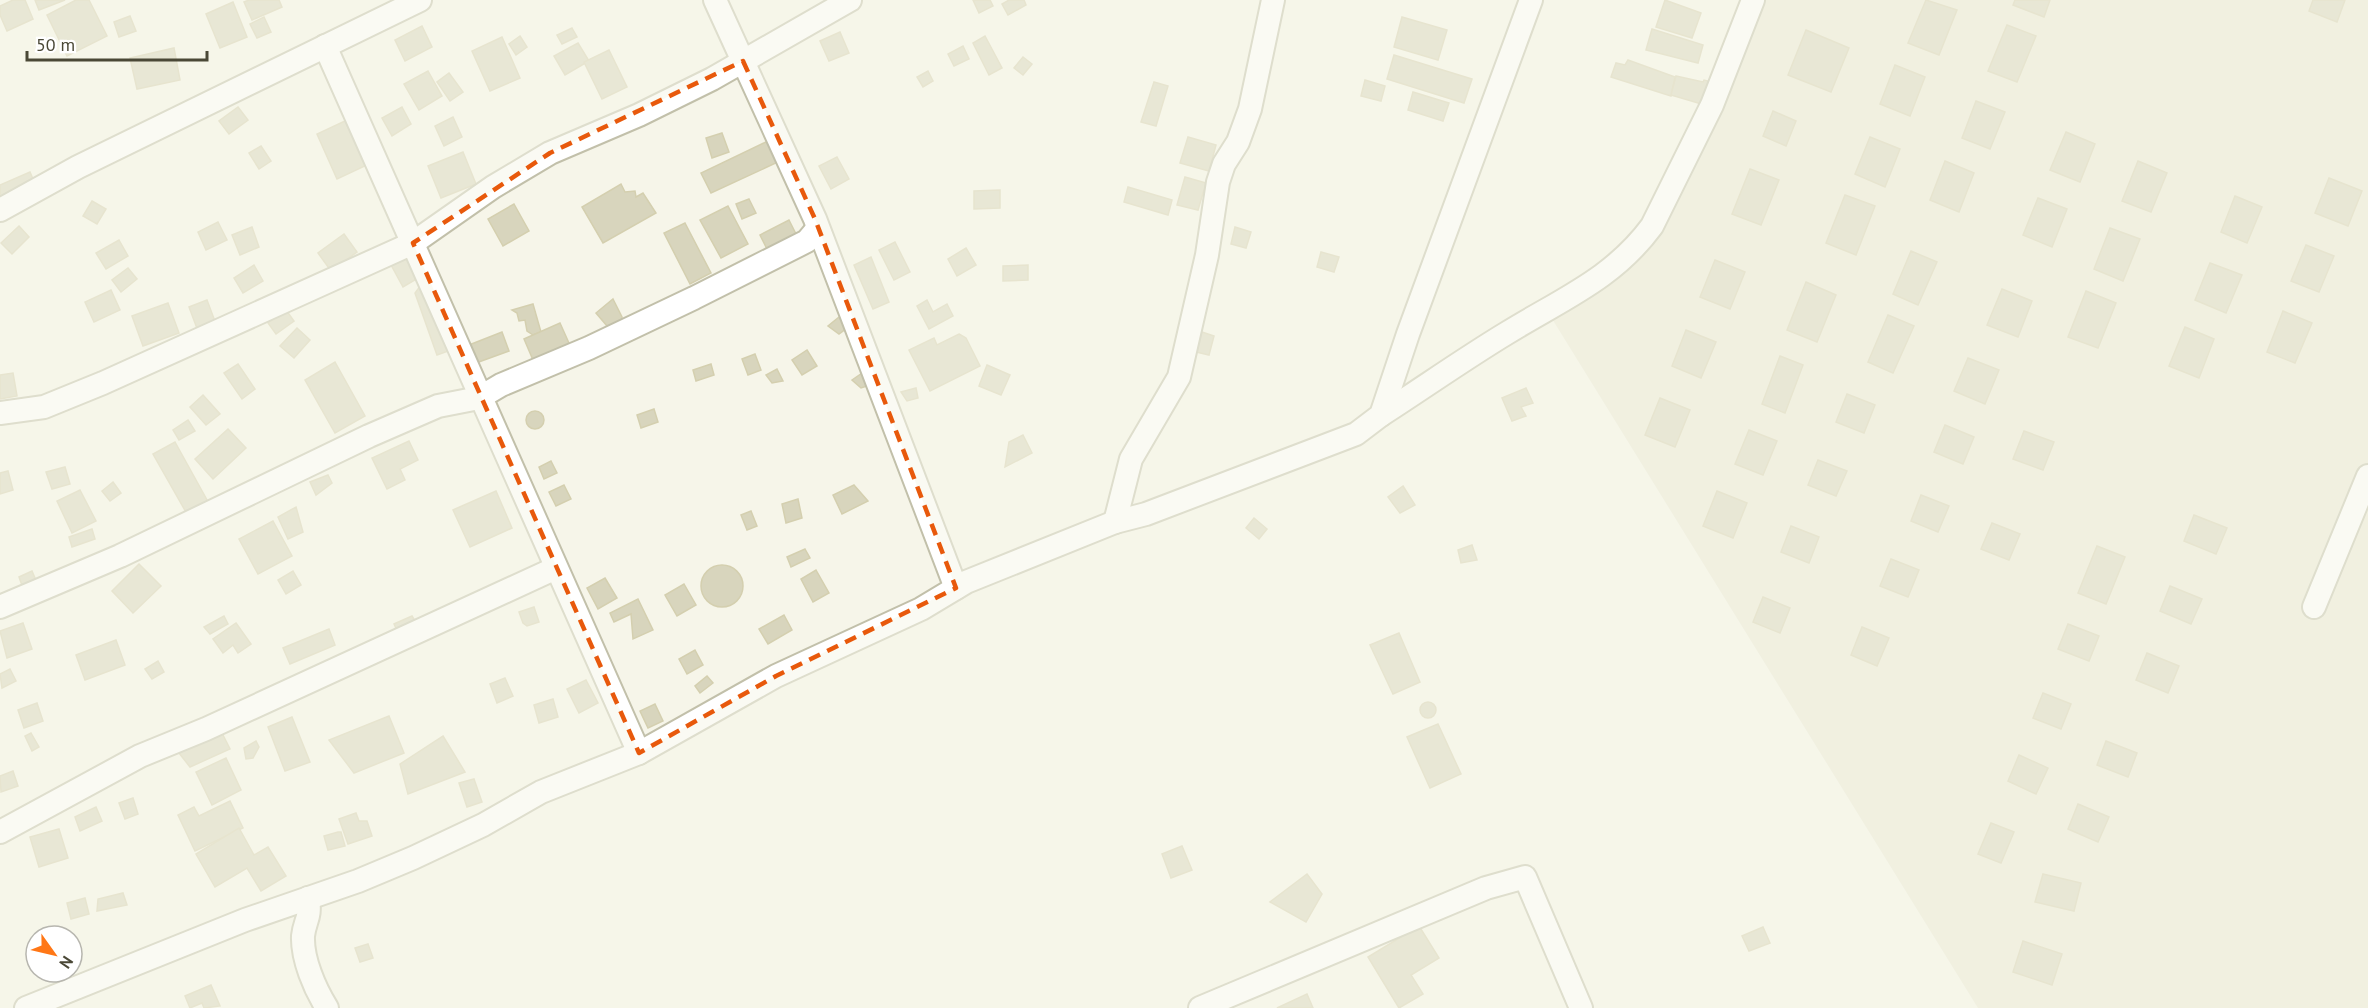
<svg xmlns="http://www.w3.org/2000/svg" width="2368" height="1008" font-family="'PT Sans',sans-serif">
	<rect width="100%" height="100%" fill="#f6f5e9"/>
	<polygon fill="#eae9d6" points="1752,0 2368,0 2368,1008 1978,1008 1546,309 1652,225"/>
	<g fill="#d8d5bd" stroke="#d4cfaf" stroke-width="1.5">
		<polygon points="13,0 25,0 33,19 7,31 0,15 0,6"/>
		<polygon points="35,0 65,0 39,10"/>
		<polygon points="76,0 89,0 107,36 67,56 47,15"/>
		<polygon points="249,0 279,0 282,7 252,20 244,2"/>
		<polygon points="973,0 990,0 993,6 979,13"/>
		<polygon points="1009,0 1024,0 1026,5 1008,15 1002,4"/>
		<polygon points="1665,0 1701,13 1692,38 1656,27"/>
		<polygon points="1926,0 1957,10 1939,55 1908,43"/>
		<polygon points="2015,0 2050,0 2044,17 2013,5"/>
		<polygon points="2313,0 2345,0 2337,22 2309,11"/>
		<polygon points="233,2 247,37 220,48 206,14"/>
		<polygon points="130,16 136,31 119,37 114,22"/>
		<polygon points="264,17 271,32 257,38 250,24"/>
		<polygon points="1402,17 1447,30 1438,60 1394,47"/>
		<polygon points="2007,25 2036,36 2017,82 1988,71"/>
		<polygon points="422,26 432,47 405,61 395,40"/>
		<polygon points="572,28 577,37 562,44 557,35"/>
		<polygon points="1652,29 1703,45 1698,63 1646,50"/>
		<polygon points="1806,30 1849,48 1831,92 1788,75"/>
		<polygon points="840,32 849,53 829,61 820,41"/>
		<polygon points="520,36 527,47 516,55 509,44"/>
		<polygon points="985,36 1002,68 989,75 973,43"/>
		<polygon points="502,37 520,78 490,91 472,51"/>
		<polygon points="578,43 589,61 565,75 554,56"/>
		<polygon points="963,46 969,59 954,66 948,54"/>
		<polygon points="174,48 180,80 137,89 130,58"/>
		<polygon points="609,50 627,87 602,99 584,62"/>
		<polygon points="1394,55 1472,79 1464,103 1387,79"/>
		<polygon points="1023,57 1032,64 1023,75 1014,68"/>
		<polygon points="1628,60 1675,77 1671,96 1611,77 1616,63 1625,65"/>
		<polygon points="1895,65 1925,77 1910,116 1880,104"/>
		<polygon points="428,71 442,96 419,110 404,84"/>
		<polygon points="928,71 933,81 923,87 917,77"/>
		<polygon points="449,73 463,92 450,101 437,82"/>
		<polygon points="1676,76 1703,82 1704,80 1712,82 1705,105 1671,95"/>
		<polygon points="1365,80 1385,86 1381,101 1361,96"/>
		<polygon points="1154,82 1168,86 1156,126 1141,122"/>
		<polygon points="1413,92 1449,103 1443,121 1408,110"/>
		<polygon points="1976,101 2005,112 1990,149 1962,138"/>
		<polygon points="238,107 248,120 229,134 219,121"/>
		<polygon points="402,107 411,124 392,136 382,118"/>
		<polygon points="1773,111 1796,121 1786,146 1763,136"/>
		<polygon points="453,117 462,137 444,146 435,126"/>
		<polygon points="347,120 367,165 337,179 317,134"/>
		<polygon points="2066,132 2095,144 2080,182 2050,170"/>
		<polygon points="722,133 729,152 712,158 706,138"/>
		<polygon points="1188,137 1216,145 1209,171 1180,163"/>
		<polygon points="1870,137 1900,149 1885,187 1855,174"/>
		<polygon points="768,141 778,162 711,193 701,173"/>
		<polygon points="261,146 271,161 259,169 249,153"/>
		<polygon points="463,152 476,184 441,198 428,166"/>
		<polygon points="837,157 849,179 831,189 819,166"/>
		<polygon points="1945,161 1974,173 1959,212 1930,200"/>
		<polygon points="2138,161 2167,173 2151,212 2122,201"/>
		<polygon points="1750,169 1779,180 1761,225 1732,214"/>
		<polygon points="30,172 36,186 0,201 0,185"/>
		<polygon points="1185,177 1206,183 1198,210 1177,205"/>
		<polygon points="2329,178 2362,191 2348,226 2315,213"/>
		<polygon points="621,184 625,192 635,191 636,197 643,193 656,213 603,243 582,207"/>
		<polygon points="1128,187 1172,200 1168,215 1124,202"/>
		<polygon points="1000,190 1000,208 974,209 974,191"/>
		<polygon points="1845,195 1875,206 1856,255 1826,243"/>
		<polygon points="2235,196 2262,207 2247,243 2221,232"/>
		<polygon points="2038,198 2067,209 2052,247 2023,235"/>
		<polygon points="749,199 756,213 742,219 736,204"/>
		<polygon points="92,201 106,209 97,224 83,216"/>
		<polygon points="514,204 529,231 503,246 488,219"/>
		<polygon points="728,206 748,244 721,258 700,220"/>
		<polygon points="789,220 798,238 769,253 760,235"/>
		<polygon points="218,222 227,240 206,250 198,232"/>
		<polygon points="685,223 711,273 690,284 664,233"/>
		<polygon points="19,226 29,237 12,254 1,243"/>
		<polygon points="252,227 259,247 240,255 232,235"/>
		<polygon points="1235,227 1251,232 1246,248 1231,244"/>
		<polygon points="2110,228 2140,239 2123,281 2094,269"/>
		<polygon points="344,234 357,252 331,271 318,253"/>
		<polygon points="119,240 128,256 106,269 96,253"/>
		<polygon points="895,242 910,272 894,280 879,250"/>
		<polygon points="2306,245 2334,256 2319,292 2291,281"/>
		<polygon points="966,248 976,265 957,276 948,259"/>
		<polygon points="413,250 425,274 403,287 390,263"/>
		<polygon points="1911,251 1937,262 1918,305 1893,294"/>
		<polygon points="1321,252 1339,257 1334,272 1317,267"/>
		<polygon points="871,257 889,302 873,309 854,265"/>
		<polygon points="1715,260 1745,272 1730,309 1700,297"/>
		<polygon points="2210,263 2242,275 2226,313 2195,300"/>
		<polygon points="254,265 263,281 243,293 234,278"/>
		<polygon points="1028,265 1028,280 1003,281 1003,266"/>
		<polygon points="128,268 137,279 121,292 112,280"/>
		<polygon points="423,282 448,351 437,355 415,293"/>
		<polygon points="1806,282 1836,295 1817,342 1787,330"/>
		<polygon points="2002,289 2032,301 2018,337 1987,325"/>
		<polygon points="111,290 120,310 94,322 85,302"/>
		<polygon points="2086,291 2116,303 2098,348 2068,337"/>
		<polygon points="613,299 622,317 622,326 613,333 596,313"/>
		<polygon points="207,300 216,324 198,331 189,307"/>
		<polygon points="927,300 933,312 947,304 953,316 929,329 917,306"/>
		<polygon points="168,303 179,333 143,346 132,316"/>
		<polygon points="533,304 541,332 533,335 527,331 525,320 519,321 517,313 512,310"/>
		<polygon points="286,310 294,321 276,334 268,323"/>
		<polygon points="2283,311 2312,323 2295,363 2267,352"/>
		<polygon points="1888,315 1914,326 1893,373 1868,362"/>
		<polygon points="839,317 847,328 839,334 828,326"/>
		<polygon points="560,323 573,352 536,367 524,339"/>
		<polygon points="2185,327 2214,339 2199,378 2169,366"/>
		<polygon points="297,328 310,340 294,358 280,346"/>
		<polygon points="1686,330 1716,342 1701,378 1672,366"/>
		<polygon points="502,332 509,351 476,363 469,345"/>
		<polygon points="1202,332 1214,336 1209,355 1196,352"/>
		<polygon points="959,334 966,338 980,366 930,391 909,350 934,338 937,345"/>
		<polygon points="807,350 817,366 802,375 792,360"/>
		<polygon points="755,354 761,370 748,375 742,359"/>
		<polygon points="1780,356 1803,365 1785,413 1762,404"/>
		<polygon points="1968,358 1999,370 1985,404 1954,391"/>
		<polygon points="335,362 365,416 335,433 305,380"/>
		<polygon points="238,364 255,389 242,399 224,373"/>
		<polygon points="711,364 714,375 696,381 693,370"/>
		<polygon points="987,365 1010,375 1001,395 979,386"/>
		<polygon points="777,369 783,381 772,383 766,375"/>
		<polygon points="865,371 873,384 861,388 852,380"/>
		<polygon points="13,373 17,396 0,399 0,375"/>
		<polygon points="916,388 918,398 907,401 901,392"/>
		<polygon points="1526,388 1533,403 1521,407 1526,416 1512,421 1502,398"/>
		<polygon points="1847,394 1875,405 1864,433 1836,422"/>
		<polygon points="203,395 220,414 206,425 190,407"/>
		<polygon points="1660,398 1690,410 1675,447 1645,435"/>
		<polygon points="654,409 658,422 641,428 637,415"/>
		<circle cx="535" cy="420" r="9"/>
		<polygon points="188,420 195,431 179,440 173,430"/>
		<polygon points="1945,425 1974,437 1963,464 1934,452"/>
		<polygon points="228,429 246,448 213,479 195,459"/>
		<polygon points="1749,430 1777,441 1763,475 1735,464"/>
		<polygon points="2024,431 2054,442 2043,470 2013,459"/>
		<polygon points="1023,435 1032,453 1005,467 1009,442"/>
		<polygon points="409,441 418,460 400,469 405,480 387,489 372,458"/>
		<polygon points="175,442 212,509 191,521 153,454"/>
		<polygon points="1818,460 1847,471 1836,496 1808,485"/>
		<polygon points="551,461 557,473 544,479 539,467"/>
		<polygon points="65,467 70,484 52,489 46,472"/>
		<polygon points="8,471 13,490 0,494 0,473"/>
		<polygon points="328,475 332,483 316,495 310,482"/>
		<polygon points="113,482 121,493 110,501 102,491"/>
		<polygon points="564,485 571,499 556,506 549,492"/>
		<polygon points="854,485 868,501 842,514 833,495"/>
		<polygon points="1403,486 1415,505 1400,513 1388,497"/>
		<polygon points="80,490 96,521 72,533 57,501"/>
		<polygon points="496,491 512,528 470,547 453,510"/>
		<polygon points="1717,491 1747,503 1733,538 1703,526"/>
		<polygon points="1921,495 1949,506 1938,532 1911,521"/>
		<polygon points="798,499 802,518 786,523 782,504"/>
		<polygon points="296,507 303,532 288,539 278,517"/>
		<polygon points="751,511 757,526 747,530 741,515"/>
		<polygon points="2194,515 2227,528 2216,554 2184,541"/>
		<polygon points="1254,518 1267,529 1259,539 1246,528"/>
		<polygon points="273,521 292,556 258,574 239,539"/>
		<polygon points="1992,523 2020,534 2009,560 1981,549"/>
		<polygon points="1791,526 1819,537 1809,563 1781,552"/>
		<polygon points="92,529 95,539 72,547 69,537"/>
		<polygon points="1472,545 1477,560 1461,563 1458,550"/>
		<polygon points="2097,546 2125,557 2106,604 2078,593"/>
		<polygon points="805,549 810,558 791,567 787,557"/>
		<polygon points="1891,559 1919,570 1908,597 1880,586"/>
		<polygon points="139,564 161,586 133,613 112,591"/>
		<circle cx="722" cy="586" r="21"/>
		<polygon points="816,570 829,593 813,602 801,579"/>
		<polygon points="32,571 38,585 24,591 19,577"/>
		<polygon points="293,571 301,585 286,594 278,580"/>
		<polygon points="605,578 617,598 598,609 587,588"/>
		<polygon points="684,584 696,605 677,616 665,595"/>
		<polygon points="2170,586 2202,599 2191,624 2160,611"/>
		<polygon points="1763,597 1790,608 1780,633 1753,622"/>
		<polygon points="638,599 653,630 633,639 631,614 614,622 610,613"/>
		<polygon points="534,607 539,622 527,626 523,623 519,612"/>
		<polygon points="784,615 792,630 768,644 759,629"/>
		<polygon points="224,616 228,624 210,634 204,627"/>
		<polygon points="412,616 418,626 399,635 394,624"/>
		<polygon points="23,623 32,649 7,658 0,631"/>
		<polygon points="236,623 251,644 238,653 233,645 223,653 213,639"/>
		<polygon points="2068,624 2099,636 2089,661 2058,649"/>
		<polygon points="1862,627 1889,638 1877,666 1851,655"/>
		<polygon points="329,629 335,645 290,664 283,648"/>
		<polygon points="1399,633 1420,682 1393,694 1370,645"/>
		<polygon points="116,640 125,665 85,680 76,655"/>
		<polygon points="695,650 703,665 687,674 679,659"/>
		<polygon points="2147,653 2179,666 2168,693 2136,680"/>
		<polygon points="158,661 164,672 152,679 145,669"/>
		<polygon points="10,669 16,681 2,688 0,674"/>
		<polygon points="707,676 713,683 700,693 695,686"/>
		<polygon points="505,678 513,696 497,703 490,684"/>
		<polygon points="586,680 598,703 579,713 567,689"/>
		<polygon points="2043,693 2071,704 2061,729 2033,718"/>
		<polygon points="553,699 558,717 539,723 534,705"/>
		<circle cx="1428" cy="710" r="8"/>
		<polygon points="37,703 43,721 24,728 18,710"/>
		<polygon points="655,704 663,721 648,728 640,711"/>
		<polygon points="389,716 404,753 354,773 329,740"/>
		<polygon points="292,717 310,762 285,771 268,727"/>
		<polygon points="1438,724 1461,774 1430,788 1407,737"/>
		<polygon points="31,733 39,747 32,751 25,736"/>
		<polygon points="222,733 230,749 190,767 179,753"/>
		<polygon points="443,736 465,772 408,794 400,764"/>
		<polygon points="256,741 259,747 253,758 246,759 244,748"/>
		<polygon points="2106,741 2137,753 2128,777 2097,765"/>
		<polygon points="2019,755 2048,768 2036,794 2008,781"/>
		<polygon points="226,758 241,790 212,805 196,772"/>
		<polygon points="13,771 18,786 1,792 0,776"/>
		<polygon points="474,779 482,802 467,807 459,783"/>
		<polygon points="133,798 138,814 125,819 119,803"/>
		<polygon points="230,801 243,828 195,851 178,815 194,807 199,816"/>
		<polygon points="2078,804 2109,817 2098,842 2068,829"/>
		<polygon points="96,807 102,821 80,831 75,817"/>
		<polygon points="356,813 359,821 367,821 372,836 348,844 339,819"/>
		<polygon points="1991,823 2014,832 2001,863 1978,854"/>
		<polygon points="239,828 254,855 268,847 286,876 261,891 247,868 215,887 196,854"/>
		<polygon points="59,829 68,858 39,867 30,837"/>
		<polygon points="338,832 341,832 345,846 328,850 324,836"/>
		<polygon points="1182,846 1192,870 1171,878 1162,854"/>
		<polygon points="1307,874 1322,894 1306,922 1270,902"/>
		<polygon points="2043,874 2081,883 2074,911 2035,902"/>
		<polygon points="123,893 127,905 97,911 98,899"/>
		<polygon points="85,898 89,914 71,919 67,903"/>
		<polygon points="1419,926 1439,958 1411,975 1423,994 1399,1008 1368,957"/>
		<polygon points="1763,927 1770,943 1749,951 1742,936"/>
		<polygon points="2023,941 2062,954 2052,985 2013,972"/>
		<polygon points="368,944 373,958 360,962 355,948"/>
		<polygon points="211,985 220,1006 204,1008 202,1003 190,1008 185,996"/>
		<polygon points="1307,994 1313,1008 1277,1008"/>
	</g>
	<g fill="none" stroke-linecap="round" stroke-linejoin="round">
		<defs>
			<g id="minor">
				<polyline points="715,0 815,219 956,588"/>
				<polyline points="325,46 639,753"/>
				<polyline points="0,210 78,167 420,0"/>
				<polyline points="0,413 44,407 103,383 413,243 493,187 550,153 639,115 712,79 850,0"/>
				<path d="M1381 415C1423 388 1464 359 1507 333 1562 299 1613 279 1652 226L1712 105 1753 0"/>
				<polyline points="1115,522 1131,459 1179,377 1207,255 1218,182 1224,164 1238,142 1250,109 1273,0"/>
				<polyline points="0,607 120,556 369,436 438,406 479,398 501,385 589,348 694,298 807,241 817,229"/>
				<polyline points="2314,607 2368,476"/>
				<polyline points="0,832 140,756 206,729 556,568"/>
				<path d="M308 898C311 919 305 919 303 936 302 959 315 989 327 1008"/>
				<polyline points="26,1008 245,920 358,881 413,858 483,825 541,792 639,753 776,676 921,609 966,582 1115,522 1146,514 1356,434 1381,415 1408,334 1531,0"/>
				<polyline points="1200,1008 1486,888 1525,877 1581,1008"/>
			</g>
		</defs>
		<use href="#minor" stroke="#c2c0aa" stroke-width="26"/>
		<use href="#minor" stroke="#fff" stroke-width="22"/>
	</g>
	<path d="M0 0H2368V1008H0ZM743 61 815 219 956 588 776 676 639 753 413 243 550 153Z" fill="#f6f5e9" fill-opacity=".55" fill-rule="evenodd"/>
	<path fill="none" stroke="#e8590c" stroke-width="4.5" stroke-dasharray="12 8" stroke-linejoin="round" d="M743 61 815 219 956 588 776 676 639 753 413 243 550 153Z"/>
	<g transform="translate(54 954) rotate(124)"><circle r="28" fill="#ffffff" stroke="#b7b6af" stroke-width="1.5"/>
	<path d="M0-4.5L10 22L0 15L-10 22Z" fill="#ff7716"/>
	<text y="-9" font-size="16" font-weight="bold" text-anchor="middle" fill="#4a4836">N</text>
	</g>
	<path d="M27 51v9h180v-9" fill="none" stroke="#4a4836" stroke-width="3"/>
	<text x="36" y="51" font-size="18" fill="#4a4836" stroke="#ffffff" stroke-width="4.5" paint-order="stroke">50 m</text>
</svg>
